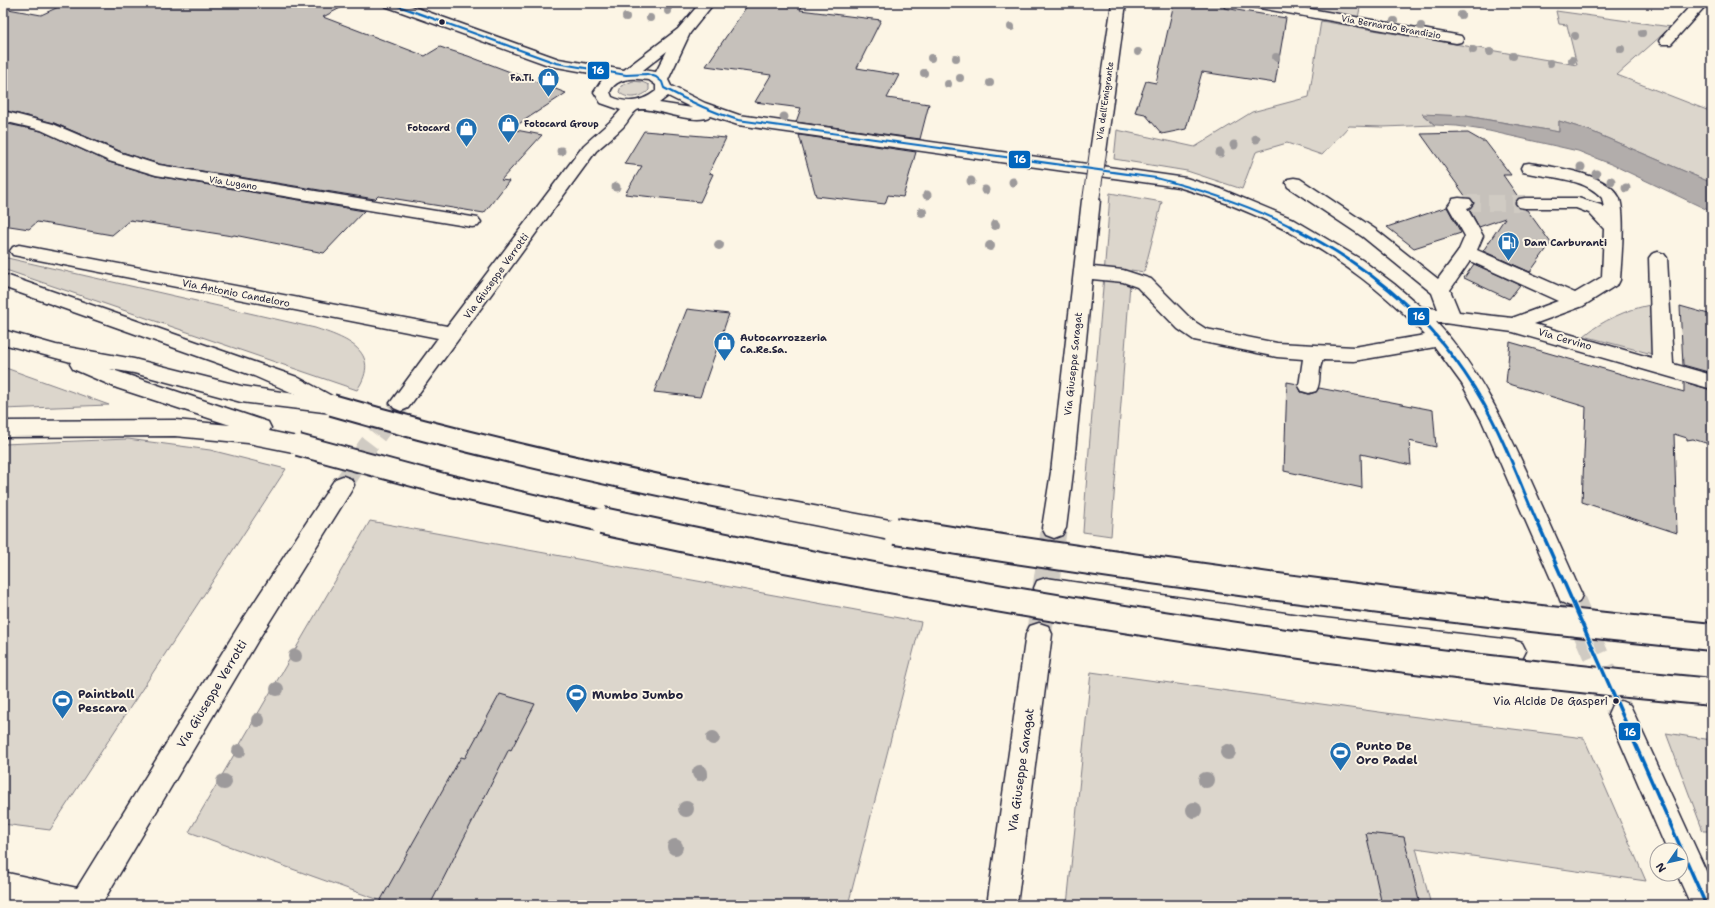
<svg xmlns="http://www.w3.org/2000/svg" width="1715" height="908" font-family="'Shantell Sans',sans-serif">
	<rect width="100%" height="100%" fill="#fcf5e5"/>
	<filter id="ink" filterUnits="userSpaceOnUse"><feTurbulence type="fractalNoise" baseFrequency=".025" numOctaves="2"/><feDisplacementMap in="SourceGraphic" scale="8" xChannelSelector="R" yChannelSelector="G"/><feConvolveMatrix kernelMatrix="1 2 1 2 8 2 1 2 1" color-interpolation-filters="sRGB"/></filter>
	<g filter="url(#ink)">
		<g fill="#dcd6cc" stroke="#7f7c84">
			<polygon points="1271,3 1361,3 1358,18"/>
			<polygon points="1556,11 1671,27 1617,75 1712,112 1712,183 1588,130 1559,121 1559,132 1466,116 1423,115 1435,125 1383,127 1349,126 1322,155 1287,143 1256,152 1242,189 1187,171 1114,159 1117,130 1195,147 1252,112 1309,97 1321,21 1577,65 1567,25 1559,24"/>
			<path d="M633 81 642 82 649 85V90C642 98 626 100 619 92L621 86Z"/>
			<path d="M1110 193 1162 202 1144 272 1131 270 1111 536 1083 532C1090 419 1103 306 1110 193Z"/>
			<path d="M3 257 315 328C345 338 383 351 357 390L3 269Z"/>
			<path d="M1650 305 1652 354 1584 336C1601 321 1628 309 1650 305Z"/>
			<polygon points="3,367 109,405 3,409"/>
			<polygon points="128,439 210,450 286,469 50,830 3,824 3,444"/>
			<polygon points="370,521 921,622 848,905 393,905 189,832"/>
			<polygon points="1091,672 1386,713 1584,738 1646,881 1416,848 1431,905 1067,905"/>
			<polygon points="1666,733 1712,740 1712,831 1703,831"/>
		</g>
		<polygon fill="#b2adab" stroke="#78757e" points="1422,114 1466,116 1559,132 1559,121 1588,130 1712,183 1712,212 1613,165 1578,151 1489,131 1457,126 1435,125"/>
		<g fill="#c6c1bb" stroke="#22223b">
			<polygon points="67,3 350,3 323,17 425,56 440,47 468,56 566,93 511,129 542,135 501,180 509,181 484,213 378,196 375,199 159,164 122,152 54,123 3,110 3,8 41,15"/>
			<polygon points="749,3 804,3 800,10 881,20 857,68 899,75 887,98 929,104 920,139 796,122 801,108 755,102 771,75 706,66"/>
			<polygon points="1174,3 1225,3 1224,8 1286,18 1275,83 1202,72 1186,129 1162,134 1145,114 1135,112 1146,81 1156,83"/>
			<polygon points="3,123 41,131 109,162 156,176 364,211 324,253 234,235 232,236 130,220 112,235 37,222 29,229 3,225"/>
			<polygon points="644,131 726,138 709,173 713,174 700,202 625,194 642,166 624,164"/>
			<polygon points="1468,133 1482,141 1485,141 1511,175 1503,175 1519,198 1515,204 1519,208 1527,210 1551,243 1530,272 1483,251 1505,218 1479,227 1469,209 1474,202 1471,198 1466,197 1421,134"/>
			<polygon points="799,135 916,152 903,197 888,195 885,204 816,196"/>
			<polygon points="1447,207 1461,233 1414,248 1387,227"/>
			<polygon points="1474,264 1520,285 1509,299 1464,278"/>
			<polygon points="1680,306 1712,315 1712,373 1683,365"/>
			<polygon points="687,309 729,314 700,397 654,392"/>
			<polygon points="1510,342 1684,392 1684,382 1712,390 1712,445 1693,439 1687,440 1687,438 1674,434 1677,533 1582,502 1586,407 1506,383"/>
			<polygon points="1287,382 1298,384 1301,392 1309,394 1316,392 1319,388 1433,410 1436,447 1409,441 1411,465 1361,454 1362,488 1284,471"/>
			<polygon points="500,694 535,704 511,750 509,749 430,905 378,905 461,757 465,758"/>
			<polygon points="1366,833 1404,837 1420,905 1382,905"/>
		</g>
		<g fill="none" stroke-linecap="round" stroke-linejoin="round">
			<polyline stroke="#d0cbc3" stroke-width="16" stroke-dasharray="16 8" stroke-linecap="butt" points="1464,203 1525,203"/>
			<polyline stroke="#d0cbc3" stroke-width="20" stroke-dasharray="20 10" stroke-linecap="butt" points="343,485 367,447 401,403"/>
			<g stroke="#d0cbc3" stroke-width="26" stroke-dasharray="26 14" stroke-linecap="butt">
				<polyline points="1570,595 1621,714"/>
				<polyline points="1039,634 1054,528"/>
			</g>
			<defs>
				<g id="minor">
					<path d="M383 3H403L559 59 624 70 678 29 700 3H714L690 33 668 80 671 86 705 103 739 115 1186 178 1221 189 1293 219 1362 260 1394 284 1421 307 1438 309 1432 293 1363 237 1288 187 1286 183 1288 179 1294 178 1300 179 1375 229 1438 279 1458 252 1465 236 1448 206 1453 199 1459 198 1470 199 1473 203 1470 207 1467 208 1483 236 1477 250 1575 293 1602 277 1604 229 1589 213 1576 208H1525L1519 207 1516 203 1519 199 1525 198H1578L1601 205 1604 208 1602 198C1584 177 1548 178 1523 172L1521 168 1523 164 1529 163C1554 167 1606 173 1619 197 1626 212 1621 262 1620 280L1618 284 1583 306 1534 324 1652 358 1649 258 1652 254 1658 252 1664 254 1667 258 1673 364 1712 375V389L1513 332 1436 322C1479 368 1505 424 1531 481 1548 519 1565 557 1582 595L1579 602 1570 606 1561 602 1558 595 1482 421 1462 384 1435 347 1354 361 1323 360C1317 369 1322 382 1316 391L1309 393 1302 391 1299 386 1303 359 1277 357 1194 340 1178 329 1137 287 1123 282 1092 279 1073 472 1066 528 1062 535 1054 538 1046 535 1042 528 1051 472 1082 200 1085 196 1091 195 1097 196 1100 200 1093 267 1123 270 1151 279 1192 320 1206 329 1277 343 1354 347 1425 335C1359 264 1271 214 1178 187L738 125 710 116C695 127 648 104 637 110 632 113 628 122 623 127 615 135 605 143 596 151L408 408 401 411 394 408 390 403 438 338 13 255 10 251 13 247 19 245 447 326 584 145 612 120 621 110 601 103 594 92 602 80 607 76 551 66 385 6ZM667 51 656 72 643 70ZM638 79 649 80 656 85V91C642 102 627 104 612 97L610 92C614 81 627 78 638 79ZM668 96 692 108 659 103ZM1470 261 1558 301 1512 318 1459 312 1450 290Z"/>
					<polygon points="1112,3 1126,3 1106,152 1104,155 1098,157 1092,155 1090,152"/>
					<polygon points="1247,3 1277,3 1456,35 1461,36 1463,39 1461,42 1456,43 1254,7 1249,6"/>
					<polygon points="1693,3 1708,3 1671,44 1661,44 1659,41 1661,38"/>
					<polygon points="3,111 53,124 121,153 159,165 472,217 478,218 481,222 478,226 472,227 156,175 109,161 41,130 3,121"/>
					<polygon points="343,476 351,479 354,485 351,491 258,640 101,905 16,905 3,902 3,872 77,888 240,624 335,479"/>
					<polygon points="1046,578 1306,616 1513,640 1522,643 1526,651 1522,659 1513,662 1306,638 1046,598 1037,595 1034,588 1037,581"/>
					<polygon points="1039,623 1048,626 1052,634 1017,905 987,905 1026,634 1030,626"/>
					<polygon points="1621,701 1630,705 1712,884 1712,905 1691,905 1677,874 1681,874 1681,850 1667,850 1608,714 1612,705"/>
				</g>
				<g id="highway">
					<polygon points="3,274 297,377 339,400 343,405 339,410 332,413 241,402 134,373 110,369 268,422 271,428 269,431 306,439 309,445 306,451 298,453 248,443 175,436 3,437 3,421 175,420 230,425 117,388 73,369 70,364 71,362 3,344 3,330 56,345 134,359 241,386 295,394 254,376 3,287"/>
					<polygon points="728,490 895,521 903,524 907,531 903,538 895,541 728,508 720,505 717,499 720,493"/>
				</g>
			</defs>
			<use href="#minor" stroke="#22223b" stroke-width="3"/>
			<use href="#highway" stroke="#22223b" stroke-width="3"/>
			<use href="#minor" fill="#fcf5e5" fill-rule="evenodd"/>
			<use href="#highway" fill="#fcf5e5" fill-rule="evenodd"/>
			<defs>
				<polyline id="minor-bridge" points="1091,200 1098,152"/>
				<g id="highway-bridge-far1">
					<path d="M332 405C463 443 595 473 728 499"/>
					<polyline points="298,445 443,484 606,522"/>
				</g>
				<g id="highway-bridge">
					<path d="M602 521C968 601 1339 658 1712 692"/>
					<path d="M895 531C1166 575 1438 610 1712 637"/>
				</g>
			</defs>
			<use href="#minor-bridge" stroke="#22223b" stroke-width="18" stroke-linecap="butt"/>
			<use href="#highway-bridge-far1" stroke="#22223b" stroke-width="24" stroke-linecap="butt"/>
			<use href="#highway-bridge" stroke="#22223b" stroke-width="30" stroke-linecap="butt"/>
			<use href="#minor-bridge" stroke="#fcf5e5" stroke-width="16"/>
			<use href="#highway-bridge-far1" stroke="#fcf5e5" stroke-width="20"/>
			<use href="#highway-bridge" stroke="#fcf5e5" stroke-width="26"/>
			<defs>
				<path id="bus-1-far2" d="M390 3 556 63 626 75 647 74 656 77 662 82 664 88C688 101 712 112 738 120L1156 178C1203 190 1248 205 1292 227"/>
				<path id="bus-1-far1" d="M1290 226C1379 270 1446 330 1492 419 1509 452 1522 488 1537 522"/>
				<polyline id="bus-1" points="1537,521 1706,905"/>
			</defs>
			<use href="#bus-1-far2" stroke="#fcf5e5" stroke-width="4"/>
			<use href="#bus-1-far1" stroke="#fcf5e5" stroke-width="6"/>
			<use href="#bus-1" stroke="#fcf5e5" stroke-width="6"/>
			<use href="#bus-1-far2" stroke="#0065bd" stroke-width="2"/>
			<use href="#bus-1-far1" stroke="#0065bd" stroke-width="3"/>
			<use href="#bus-1" stroke="#0065bd" stroke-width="3.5"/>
		</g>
		<g fill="#9d9a9b">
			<circle cx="668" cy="11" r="4"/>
			<circle cx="1461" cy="15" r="4"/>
			<circle cx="626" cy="17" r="4"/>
			<circle cx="650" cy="18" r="4"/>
			<circle cx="1394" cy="21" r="4"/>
			<circle cx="1421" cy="26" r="4"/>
			<circle cx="1011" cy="27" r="4"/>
			<circle cx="1642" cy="33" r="4"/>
			<circle cx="1575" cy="36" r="4"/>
			<circle cx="1621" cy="49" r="4"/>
			<circle cx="1473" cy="50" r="4"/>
			<circle cx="1138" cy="52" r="4"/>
			<circle cx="1490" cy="52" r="4"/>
			<circle cx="1513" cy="56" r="4"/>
			<circle cx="1276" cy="57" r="4"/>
			<circle cx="931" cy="58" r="4"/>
			<circle cx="956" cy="58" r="4"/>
			<circle cx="1572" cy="60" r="4"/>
			<circle cx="1550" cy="63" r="4"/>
			<circle cx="924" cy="73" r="4"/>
			<circle cx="960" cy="78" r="4"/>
			<circle cx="990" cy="83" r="4"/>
			<circle cx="948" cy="84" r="4"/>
			<circle cx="784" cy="117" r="4.5"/>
			<circle cx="1256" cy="139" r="4.5"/>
			<circle cx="1234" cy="145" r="4.5"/>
			<circle cx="561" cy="151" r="4.5"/>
			<circle cx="1220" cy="153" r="4.5"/>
			<circle cx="1581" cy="167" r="4.5"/>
			<circle cx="1596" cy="174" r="4.5"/>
			<circle cx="971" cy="181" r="4.5"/>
			<circle cx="1611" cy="181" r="4.5"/>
			<circle cx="1013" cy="182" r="4.5"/>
			<circle cx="616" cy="187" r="4.5"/>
			<circle cx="1626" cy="188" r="4.5"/>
			<circle cx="985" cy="190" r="4.5"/>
			<circle cx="927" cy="195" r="4.5"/>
			<circle cx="922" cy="212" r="5"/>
			<circle cx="995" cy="225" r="5"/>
			<circle cx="719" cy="245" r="5"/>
			<circle cx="990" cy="246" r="5"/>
			<circle cx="295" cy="656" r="7"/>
			<circle cx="277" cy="689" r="7"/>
			<circle cx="258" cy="720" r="7"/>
			<circle cx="713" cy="738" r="7"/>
			<circle cx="239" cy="751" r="7"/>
			<circle cx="1228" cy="752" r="8"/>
			<circle cx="700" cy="773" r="8"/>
			<circle cx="1206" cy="780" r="8"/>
			<circle cx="224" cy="782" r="8"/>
			<circle cx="686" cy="809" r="8"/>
			<circle cx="1194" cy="810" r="8"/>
			<circle cx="675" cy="847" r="8"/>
		</g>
	</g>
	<defs>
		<symbol id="shop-pin" viewBox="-11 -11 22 30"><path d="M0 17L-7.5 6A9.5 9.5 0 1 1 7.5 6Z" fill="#1f6fb2" stroke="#fcf5e5"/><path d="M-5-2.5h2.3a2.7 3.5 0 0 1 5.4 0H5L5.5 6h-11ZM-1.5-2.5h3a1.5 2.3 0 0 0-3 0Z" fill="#fff"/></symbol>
		<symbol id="fuel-pin" viewBox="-11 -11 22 30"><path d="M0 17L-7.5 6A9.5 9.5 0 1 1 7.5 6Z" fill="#1f6fb2" stroke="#fcf5e5"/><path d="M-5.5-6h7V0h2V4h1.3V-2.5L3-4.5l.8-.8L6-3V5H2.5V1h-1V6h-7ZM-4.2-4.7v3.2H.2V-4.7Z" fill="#fff"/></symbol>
		<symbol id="stadium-pin" viewBox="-11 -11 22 30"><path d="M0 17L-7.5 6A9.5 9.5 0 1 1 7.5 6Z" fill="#1f6fb2" stroke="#fcf5e5"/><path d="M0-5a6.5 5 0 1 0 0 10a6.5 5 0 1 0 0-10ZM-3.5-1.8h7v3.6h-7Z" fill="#fff"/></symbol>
	</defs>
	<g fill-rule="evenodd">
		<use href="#shop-pin" x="536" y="66" width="25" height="34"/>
		<use href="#shop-pin" x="496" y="112" width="25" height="34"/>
		<use href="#shop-pin" x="454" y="116" width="25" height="34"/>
		<use href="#fuel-pin" x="1496" y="230" width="25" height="34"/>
		<use href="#shop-pin" x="712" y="330" width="25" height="34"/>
		<use href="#stadium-pin" x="564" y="682" width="25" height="34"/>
		<use href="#stadium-pin" x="50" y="688" width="25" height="34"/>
		<use href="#stadium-pin" x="1328" y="740" width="25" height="34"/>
	</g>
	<g fill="#22223b" stroke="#fcf5e5" stroke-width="1.5">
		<circle cx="442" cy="22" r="3.5"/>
		<circle cx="1616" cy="701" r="3.5"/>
	</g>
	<g text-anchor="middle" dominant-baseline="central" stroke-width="4" stroke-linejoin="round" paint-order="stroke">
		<g font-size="9" fill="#22223b" stroke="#fcf5e5">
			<text transform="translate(1391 27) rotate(10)">Via Bernardo Brandizio</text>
			<text transform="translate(1105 101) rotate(-82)">Via dell'Emigrante</text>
			<text transform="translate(233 183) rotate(9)">Via Lugano</text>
		</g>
		<g font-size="9" font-weight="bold" fill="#22223b" stroke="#fcf5e5" text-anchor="end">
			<text x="534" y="78">Fa.Ti.</text>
			<text x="524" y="124" text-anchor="start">Fotocard Group</text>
			<text x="450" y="128">Fotocard</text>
		</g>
		<g font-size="10" font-weight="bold" fill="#22223b" stroke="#fcf5e5" text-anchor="start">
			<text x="1524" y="242">Dam Carburanti</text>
			<text x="740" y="337">Autocarrozzeria<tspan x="740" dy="12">Ca.Re.Sa.</tspan></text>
		</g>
		<g font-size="10" fill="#22223b" stroke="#fcf5e5">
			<text transform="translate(496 276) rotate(-54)">Via Giuseppe Verrotti</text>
			<text transform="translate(236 293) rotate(11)">Via Antonio Candeloro</text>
			<text transform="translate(1565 339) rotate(16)">Via Cervino</text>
			<text transform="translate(1073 364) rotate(-84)">Via Giuseppe Saragat</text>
		</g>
		<g font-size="11" fill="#22223b" stroke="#fcf5e5" text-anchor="end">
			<text x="1608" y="701">Via Alcide De Gasperi</text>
		</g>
		<g font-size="12" font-weight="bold" fill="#22223b" stroke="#fcf5e5" text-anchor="start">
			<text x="78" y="694">Paintball<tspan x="78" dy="14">Pescara</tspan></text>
			<text x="592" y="695">Mumbo Jumbo</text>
			<text x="1356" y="746">Punto De<tspan x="1356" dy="14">Oro Padel</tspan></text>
		</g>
		<g font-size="12" fill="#22223b" stroke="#fcf5e5">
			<text transform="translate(212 694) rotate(-59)">Via Giuseppe Verrotti</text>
			<text transform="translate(1021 770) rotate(-82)">Via Giuseppe Saragat</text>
		</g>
	</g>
	<g stroke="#fcf5e5" stroke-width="1.5">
		<rect x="587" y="61" width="23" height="19" rx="4" fill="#0065bd"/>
		<rect x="1008" y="150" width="23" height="19" rx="4" fill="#0065bd"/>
		<rect x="1407" y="307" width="23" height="19" rx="4" fill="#0065bd"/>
		<rect x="1618" y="722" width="23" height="19" rx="4" fill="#0065bd"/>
	</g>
	<g font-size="11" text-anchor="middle" font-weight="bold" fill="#fff">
		<text x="598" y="74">16</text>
		<text x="1020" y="163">16</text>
		<text x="1419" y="320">16</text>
		<text x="1630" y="736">16</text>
	</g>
	<rect width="1715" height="908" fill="none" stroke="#fcf5e5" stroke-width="16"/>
	<rect x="8" y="8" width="1699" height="892" fill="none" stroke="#22223b" stroke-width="1.5" filter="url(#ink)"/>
	<g transform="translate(1669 862) rotate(236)"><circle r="19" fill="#fcf5e5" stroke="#a5a1a1"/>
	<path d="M0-3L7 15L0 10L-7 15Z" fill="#1f6fb2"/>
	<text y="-6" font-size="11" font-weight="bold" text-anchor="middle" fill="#22223b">N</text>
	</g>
</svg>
